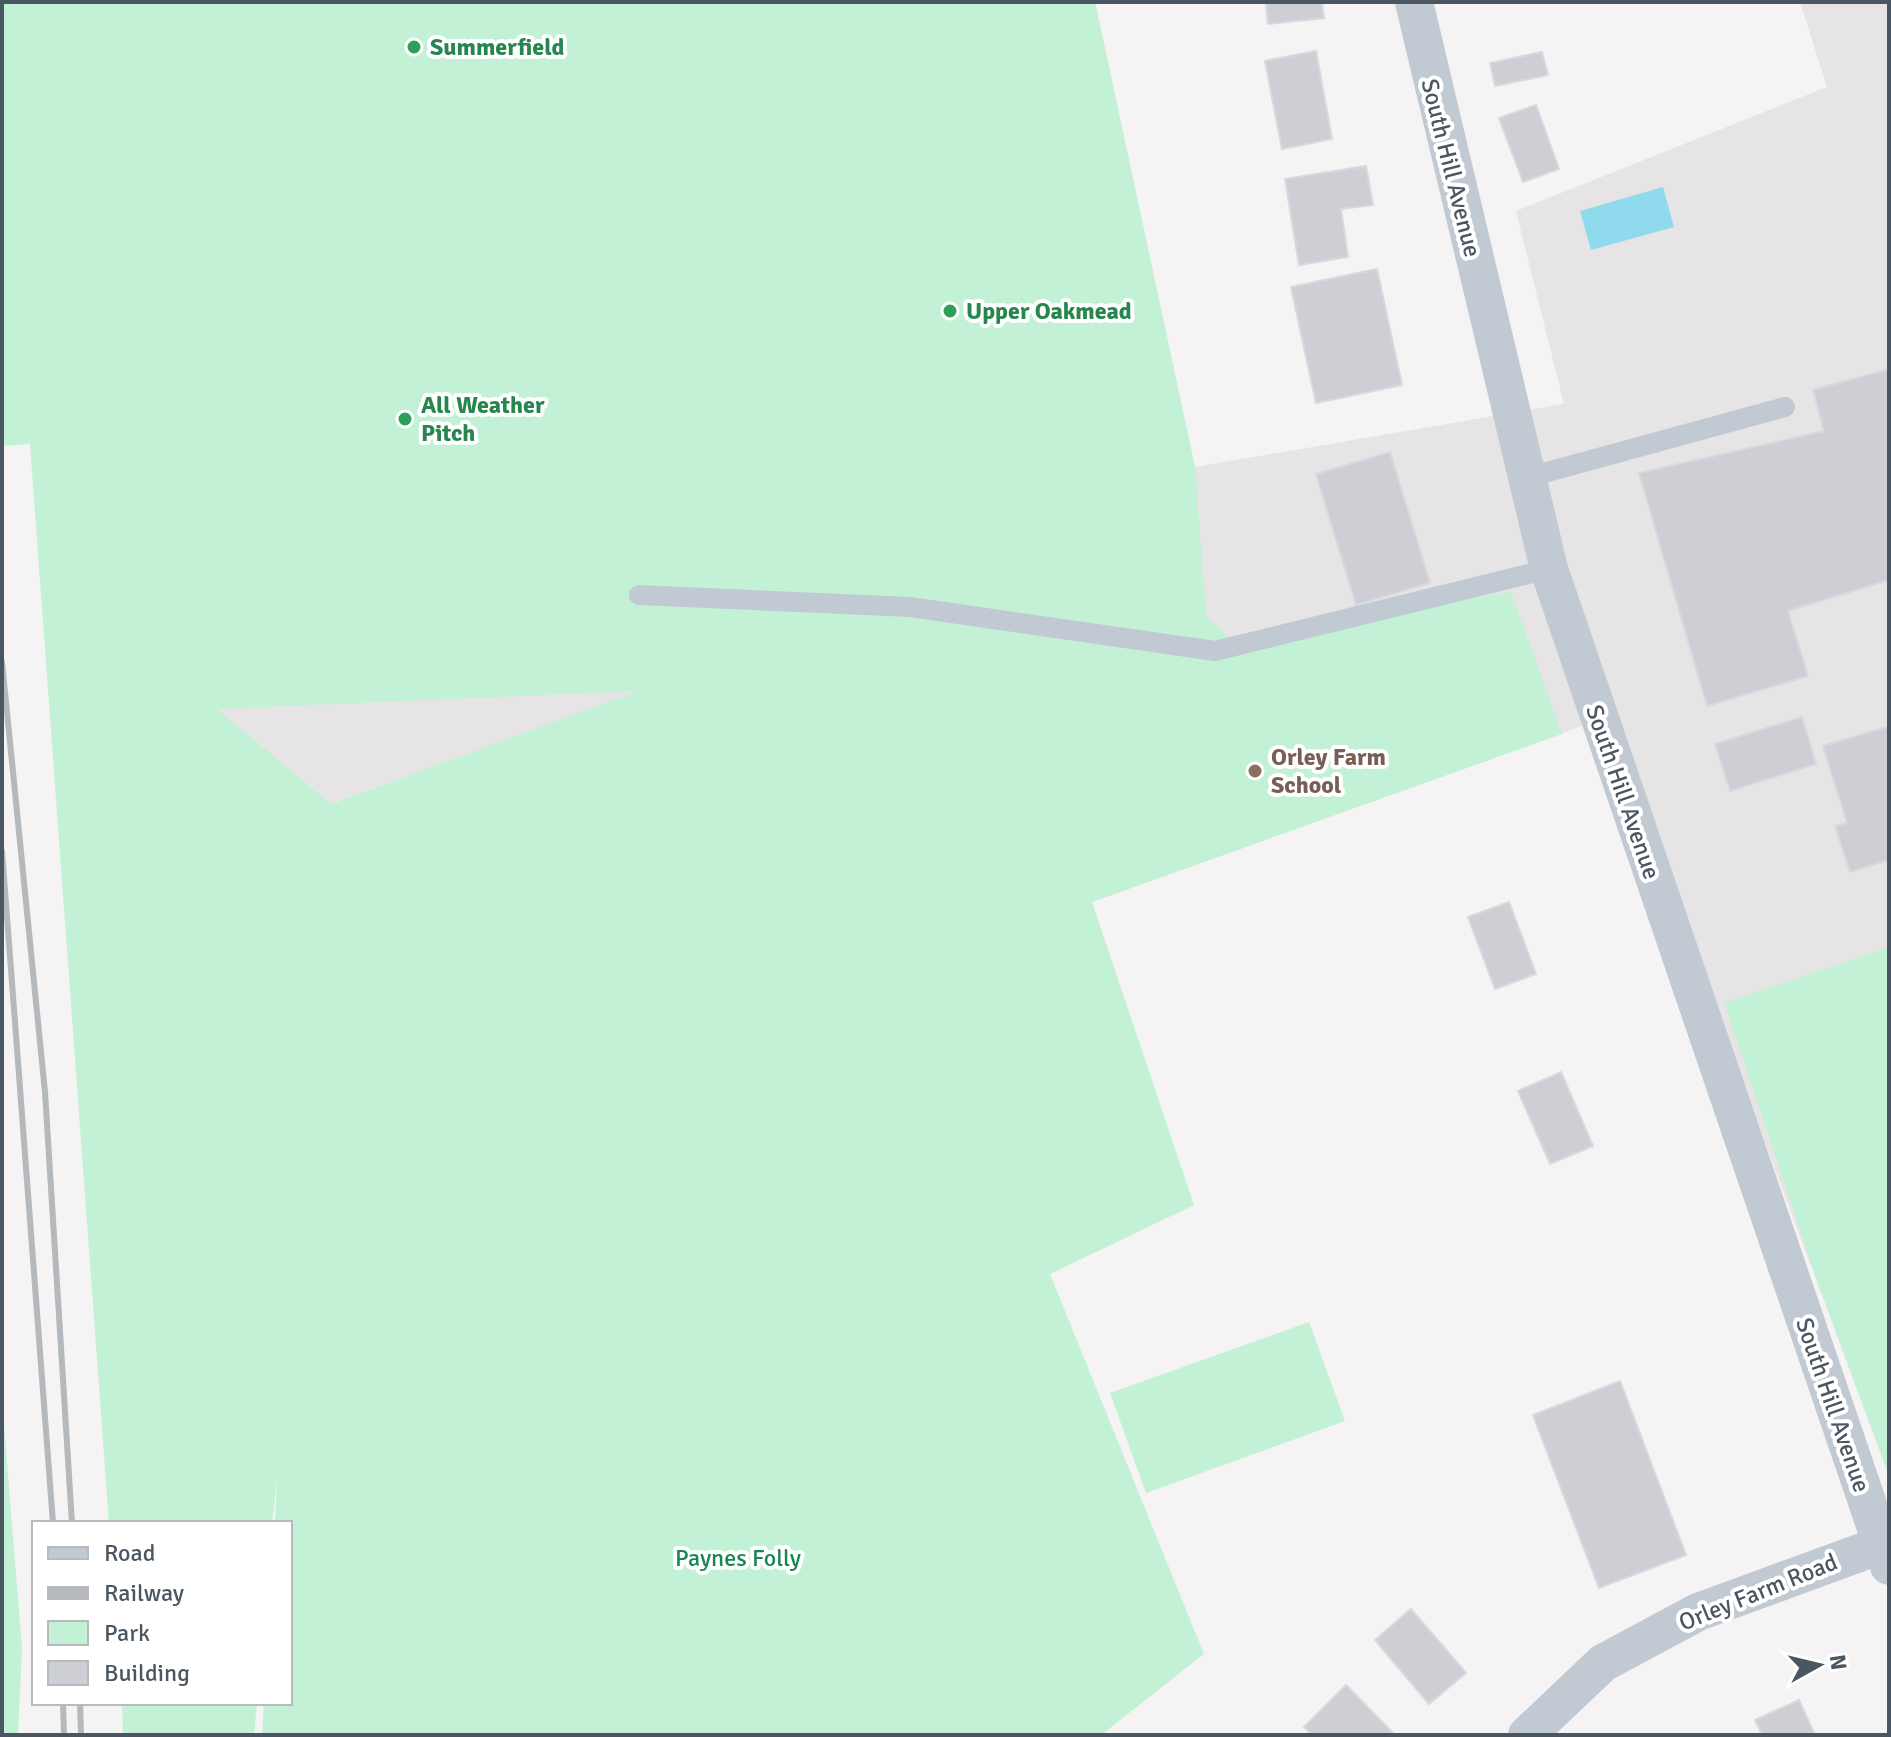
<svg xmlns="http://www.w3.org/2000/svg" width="1891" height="1737" font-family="Signika,sans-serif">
	<rect width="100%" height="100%" fill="#f5f3f3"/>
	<polygon fill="#e6e4e5" points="1095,2 1195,467 1564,404 1516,211 1827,87 1800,2 1889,2 1889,1476 1607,717 1092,902 640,691 330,804 216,709"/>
	<g fill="#c3f1d5" fill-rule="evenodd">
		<path d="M2 2H1095L1195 467 1206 616 1230 638 1511 592 1562 734 1092 902 1194 1205 1050 1274 1204 1654 1101 1735H262L264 1703H290V1523H275L277 1480 272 1523H109L30 444 2 446ZM637 691 331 804 217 709 636 691Z"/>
		<polygon points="1889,947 1889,1476 1812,1266 1724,1003"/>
		<polygon points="1309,1322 1345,1421 1146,1493 1110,1393"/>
		<polygon points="2,1401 22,1648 18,1735 2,1735"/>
		<polygon points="122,1703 257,1703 254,1735 123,1735"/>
	</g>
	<polygon fill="#90daee" points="1663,187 1674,227 1591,250 1580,211"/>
	<g fill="#cdcfd5" stroke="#d7d9de" stroke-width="2">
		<polygon points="1266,2 1322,2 1324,18 1268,24"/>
		<polygon points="1316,51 1332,139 1282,149 1265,61"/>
		<polygon points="1542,52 1548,75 1495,86 1490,63"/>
		<polygon points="1536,105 1559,169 1523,182 1499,118"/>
		<polygon points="1366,166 1373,205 1341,209 1348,257 1299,265 1285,179"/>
		<polygon points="1377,269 1402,385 1316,403 1291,287"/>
		<polygon points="1889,369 1889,580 1788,611 1808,676 1707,706 1639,473 1824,431 1813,390"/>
		<polygon points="1390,452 1430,583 1356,605 1316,474"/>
		<polygon points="1802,717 1816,764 1730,791 1715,744"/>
		<polygon points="1889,726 1889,860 1850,872 1835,826 1847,823 1823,746"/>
		<polygon points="1509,902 1536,974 1495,989 1468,917"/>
		<polygon points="1561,1072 1593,1146 1550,1164 1518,1091"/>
		<polygon points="1620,1381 1686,1555 1599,1588 1533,1415"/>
		<polygon points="1411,1609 1466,1673 1429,1704 1375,1640"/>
		<polygon points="1346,1685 1395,1735 1312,1735 1304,1727"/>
		<polygon points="1799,1700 1815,1735 1762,1735 1755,1720"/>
	</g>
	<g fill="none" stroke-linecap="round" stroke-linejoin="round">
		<g stroke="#c1cad2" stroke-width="20">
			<polyline points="1529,477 1785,407"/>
			<polyline points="639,595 910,607 1215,651 1549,569"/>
		</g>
		<g stroke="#c1cad2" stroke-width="38">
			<polyline points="1414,2 1549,569 1889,1566"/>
			<polyline points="1527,1735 1603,1663 1698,1612 1881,1545"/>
		</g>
		<g stroke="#b5b8bd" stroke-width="6">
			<polyline points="2,662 45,1092 72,1523"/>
			<polyline points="2,851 53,1523"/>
			<polyline points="63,1703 64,1735"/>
			<polyline points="80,1703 81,1735"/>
		</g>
	</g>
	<g fill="#2e9e5b" stroke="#fff" stroke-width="3">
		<circle cx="414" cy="47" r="8"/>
		<circle cx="950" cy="311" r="8"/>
		<circle cx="405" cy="419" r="8"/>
	</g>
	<circle fill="#8d6e63" stroke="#fff" stroke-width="3" cx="1255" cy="771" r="8"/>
	<g text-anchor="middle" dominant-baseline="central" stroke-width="8" stroke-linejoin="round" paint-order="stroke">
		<g font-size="24" font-weight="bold" fill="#27864d" stroke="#fff" text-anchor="start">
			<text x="430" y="47">Summerfield</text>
			<text x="966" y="311">Upper Oakmead</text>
			<text x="421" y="405">All Weather<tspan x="421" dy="28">Pitch</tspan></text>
		</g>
		<g font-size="24" fill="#4a5661" stroke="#fff">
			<text transform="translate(1451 168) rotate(76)">South Hill Avenue</text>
			<text transform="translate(1623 792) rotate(71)">South Hill Avenue</text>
			<text transform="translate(1833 1405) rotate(71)">South Hill Avenue</text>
			<text transform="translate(1758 1592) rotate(-22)">Orley Farm Road</text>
		</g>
		<g font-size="24" font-weight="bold" fill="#785e54" stroke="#fff" text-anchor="start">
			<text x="1271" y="757">Orley Farm<tspan x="1271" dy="28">School</tspan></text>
		</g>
		<g font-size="24" fill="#17864f" stroke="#fff">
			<text x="738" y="1558">Paynes Folly</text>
		</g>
	</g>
	<rect width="1891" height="1737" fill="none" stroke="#4a5661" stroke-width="8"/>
	<rect x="32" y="1521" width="260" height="184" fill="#ffffff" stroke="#b7bbc0" stroke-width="2"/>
	<rect x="48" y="1547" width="40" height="12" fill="#c1cad2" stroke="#b7bbc0" stroke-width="2"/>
	<text x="104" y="1561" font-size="24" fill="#4a5661">Road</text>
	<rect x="48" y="1587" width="40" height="12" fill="#b5b8bd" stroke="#b7bbc0" stroke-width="2"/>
	<text x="104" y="1601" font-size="24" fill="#4a5661">Railway</text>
	<rect x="48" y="1621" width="40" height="24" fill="#c3f1d5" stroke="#b7bbc0" stroke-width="2"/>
	<text x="104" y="1641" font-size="24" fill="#4a5661">Park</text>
	<rect x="48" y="1661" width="40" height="24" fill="#cdcfd5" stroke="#b7bbc0" stroke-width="2"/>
	<text x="104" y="1681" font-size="24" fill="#4a5661">Building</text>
	<g transform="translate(1819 1665) rotate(82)" stroke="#ffffff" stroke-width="6" paint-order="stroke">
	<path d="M0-6L14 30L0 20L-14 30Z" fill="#4a5661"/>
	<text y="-12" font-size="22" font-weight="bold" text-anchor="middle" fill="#4a5661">N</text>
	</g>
</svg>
